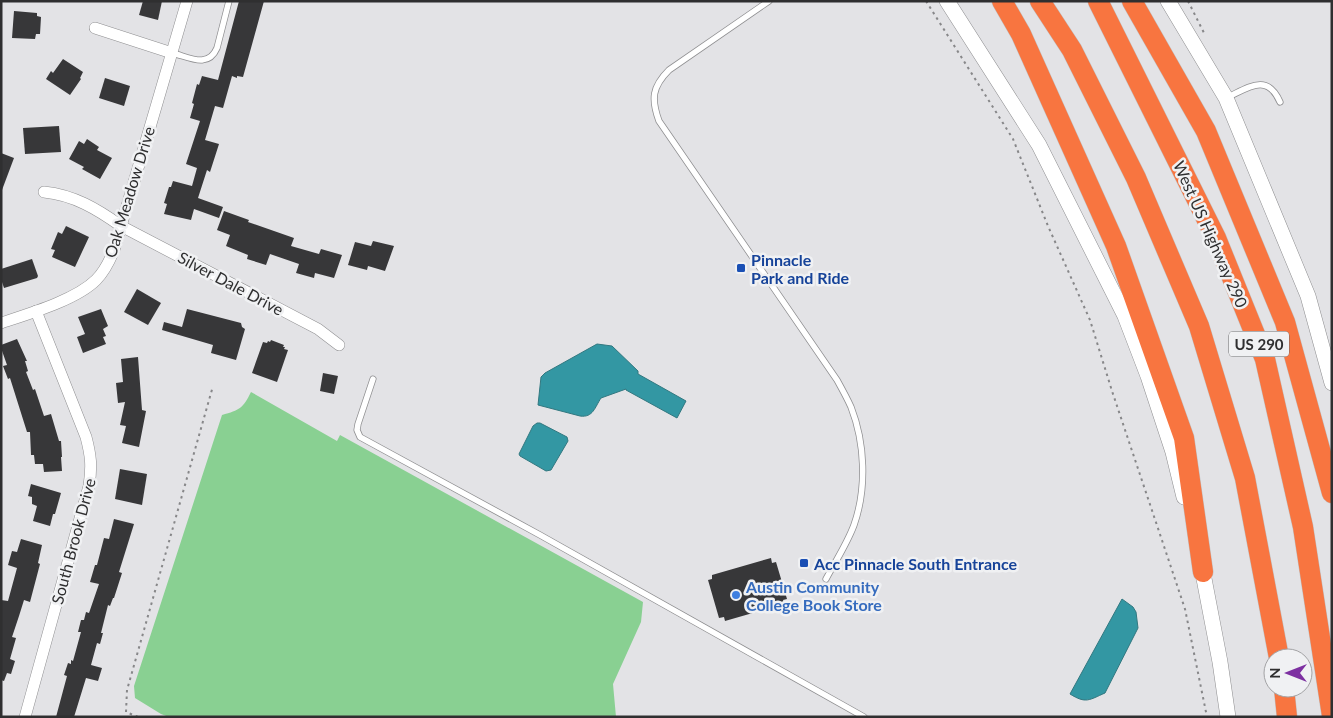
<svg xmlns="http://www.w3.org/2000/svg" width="1333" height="718" font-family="Lato,sans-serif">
	<rect width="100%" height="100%" fill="#e3e3e6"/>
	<path fill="#89d092" d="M251 392 337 441 340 435 643 602 641 622 613 684 616 717H169L161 714 135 698 134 686 222 415C240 410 243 408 251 392Z"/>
	<g fill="#3397a3" stroke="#327880">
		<path d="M597 344 612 346 638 371V374L686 401 677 418 626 390V389L601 398C595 407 593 418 580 416L538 405 541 377 545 373Z"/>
		<polygon points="537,423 540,423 567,437 568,441 551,470 546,471 520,456 519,454 533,426"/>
		<path d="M1122 599 1133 607 1136 612 1138 628 1105 693C1089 700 1086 704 1070 694Z"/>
	</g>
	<g fill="#373739">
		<polygon points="143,1 162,1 158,20 139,15"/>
		<polygon points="239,1 264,1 243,77 237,76 237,78 232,76 223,108 215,106 205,140 219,144 210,172 207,170 198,198 223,207 219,218 194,209 191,220 164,214 167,204 164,203 169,187 171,187 173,181 192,186 197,168 186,164 200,121 190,118 194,104 192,103 197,84 199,85 202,76 218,80"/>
		<polygon points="14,11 37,13 37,16 41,17 40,34 36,34 35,39 12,38"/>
		<polygon points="63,59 83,72 80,78 81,79 70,95 46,79 51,71 53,73"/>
		<polygon points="105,78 130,86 124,106 99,98"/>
		<polygon points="59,126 61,152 25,154 23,128"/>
		<polygon points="87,139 99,147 97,150 112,158 100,179 82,169 84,167 69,159 79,141 84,144"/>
		<polygon points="1,153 14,158 2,190 1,190"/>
		<polygon points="224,211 249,220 248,222 294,238 291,246 319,254 321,249 342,255 334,278 315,273 314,278 296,273 299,264 270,254 266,265 247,259 248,255 226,246 230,235 217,230"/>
		<polygon points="66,226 89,237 75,267 52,257 55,250 51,249 58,232 62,234"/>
		<polygon points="373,241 394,246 385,271 368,266 367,270 348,265 355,242 371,246"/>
		<polygon points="32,259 38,276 37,278 4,288 1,279 1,269"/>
		<polygon points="137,289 161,303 148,325 124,312"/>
		<polygon points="101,309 108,326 103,329 106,336 103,337 106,344 83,353 77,337 85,334 78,317"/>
		<polygon points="187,309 241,323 242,327 245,329 236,360 211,353 213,345 162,330 164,322 182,327"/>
		<polygon points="17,339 27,361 25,361 28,371 26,372 33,390 35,389 44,416 51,414 59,441 61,441 62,457 61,457 62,471 44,472 43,464 35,464 34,455 31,455 30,432 27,432 10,378 8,379 3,366 7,365 1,348 1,345"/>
		<polygon points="271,340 284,345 283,347 285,347 284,349 288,350 277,382 252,373 263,342 267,343 268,341 270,342"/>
		<polygon points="138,357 142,410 146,411 139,447 122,443 126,426 120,425 125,402 118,403 116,383 123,382 121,359"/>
		<polygon points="323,373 338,376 334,394 320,391"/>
		<polygon points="120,469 147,474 142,505 115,499"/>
		<polygon points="31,484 61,493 55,514 53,514 50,526 33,521 37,506 32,504 32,497 28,496"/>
		<polygon points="114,519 134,524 119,572 122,573 114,598 113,598 110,606 108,605 101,633 103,633 100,644 97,643 91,665 102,668 98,681 86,678 74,717 56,717 67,676 64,675 68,663 71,664 71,660 73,661 81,632 78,632 81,620 84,620 86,612 89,613 99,584 90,582 95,565 97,565 104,538 109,539"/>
		<polygon points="21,539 42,545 38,563 40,564 30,602 24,600 19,616 12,637 16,638 10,659 15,661 11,674 7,673 4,681 1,680 1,600 8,601 17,568 8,565 12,551 17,552"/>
		<polygon points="771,558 772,563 776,562 787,599 783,600 784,604 725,621 724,617 719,618 708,580 712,579 712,575"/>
	</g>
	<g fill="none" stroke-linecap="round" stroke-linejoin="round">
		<defs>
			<g id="service">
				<path d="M769 1 669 70C652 87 651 99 659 121L837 380C842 389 847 398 851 407 865 443 867 488 854 525 847 544 835 562 826 579"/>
				<path d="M172 53C189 57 208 69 217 48L229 1"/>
				<path d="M1226 98C1248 88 1267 72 1280 102"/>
				<polyline points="373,379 358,424 357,430 360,437 540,535 864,717"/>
			</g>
			<g id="minor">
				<polyline points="95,28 172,53"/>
				<path d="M44 192C74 195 97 209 121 226L318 329 339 345"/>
				<path d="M1 323C28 314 76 300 96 280 104 272 110 260 114 250L187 1"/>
				<path d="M25 717 89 486C92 466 91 456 86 437L36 311"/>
			</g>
			<g id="secondary">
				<polyline points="947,1 1039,145 1125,316 1148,376 1173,452 1184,497"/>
				<polyline points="1168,1 1226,98 1308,296 1332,383"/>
				<polyline points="1201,563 1220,662 1228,717"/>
			</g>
			<g id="motorway">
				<polyline points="1002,1 1021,34 1116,246 1184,438 1203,572"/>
				<polyline points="1040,1 1072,50 1136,178 1199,326 1245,478 1279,658"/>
				<polyline points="1098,1 1216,238 1265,359 1303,527 1332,716"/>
				<polyline points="1132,1 1206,131 1285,322 1332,493"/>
				<polyline points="1284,688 1287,717"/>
			</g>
		</defs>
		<use href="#service" stroke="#8f8f91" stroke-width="7"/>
		<use href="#minor" stroke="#8f8f91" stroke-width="12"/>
		<use href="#secondary" stroke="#8f8f91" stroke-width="16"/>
		<use href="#motorway" stroke="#c1c1c1" stroke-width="21"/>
		<g stroke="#878789" stroke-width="2" stroke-dasharray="2.5 4" stroke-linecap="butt">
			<polyline points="926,1 1013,139 1048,226 1090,320 1112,391 1185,609 1207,717"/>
			<polyline points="1188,1 1205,35"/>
			<polyline points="138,717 126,712 127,690 213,386"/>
		</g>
		<use href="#service" stroke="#fff" stroke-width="5.5"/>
		<use href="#minor" stroke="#fff" stroke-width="11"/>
		<use href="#secondary" stroke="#fff" stroke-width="15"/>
		<use href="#motorway" stroke="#f87540" stroke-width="20"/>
	</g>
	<g fill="#1a4fb4" stroke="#f0f1f3" stroke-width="2">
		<rect x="736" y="263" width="10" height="10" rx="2.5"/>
		<rect x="799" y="558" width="10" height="10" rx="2.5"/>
	</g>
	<circle fill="#3f7fe0" stroke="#f0f1f3" stroke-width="2" cx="736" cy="595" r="5"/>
	<g text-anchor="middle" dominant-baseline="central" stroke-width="5" stroke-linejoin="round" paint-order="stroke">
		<rect fill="#f0f1f3" stroke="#69696a" stroke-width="1" x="1229" y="331.5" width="60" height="25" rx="4"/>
		<g font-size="15" font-weight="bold" fill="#2f2f30">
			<text x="1259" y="344">US 290</text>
		</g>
		<g font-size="16" fill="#2f2f30" stroke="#f0f1f3">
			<text transform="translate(129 192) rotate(-73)">Oak Meadow Drive</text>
			<text transform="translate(1211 234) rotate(66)">West US Highway 290</text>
			<text transform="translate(231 283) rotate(28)">Silver Dale Drive</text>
			<text transform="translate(73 541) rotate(-75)">South Brook Drive</text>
		</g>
		<g font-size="16" font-weight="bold" fill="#164399" stroke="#f0f1f3" text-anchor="start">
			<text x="751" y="259">Pinnacle<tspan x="751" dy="18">Park and Ride</tspan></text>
			<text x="814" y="563">Acc Pinnacle South Entrance</text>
		</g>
		<g font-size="16" font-weight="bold" fill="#366cbe" stroke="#f0f1f3" text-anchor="start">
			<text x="746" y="586">Austin Community<tspan x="746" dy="18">College Book Store</tspan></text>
		</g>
	</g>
	<rect width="1333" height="718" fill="none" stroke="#2f2f30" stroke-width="5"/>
	<g transform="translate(1288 673) rotate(270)"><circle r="24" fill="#f0f1f3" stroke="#a3a3a5"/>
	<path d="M0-4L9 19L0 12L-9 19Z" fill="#7d30a1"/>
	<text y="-8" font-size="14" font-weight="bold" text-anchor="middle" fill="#2f2f30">N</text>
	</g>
</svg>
